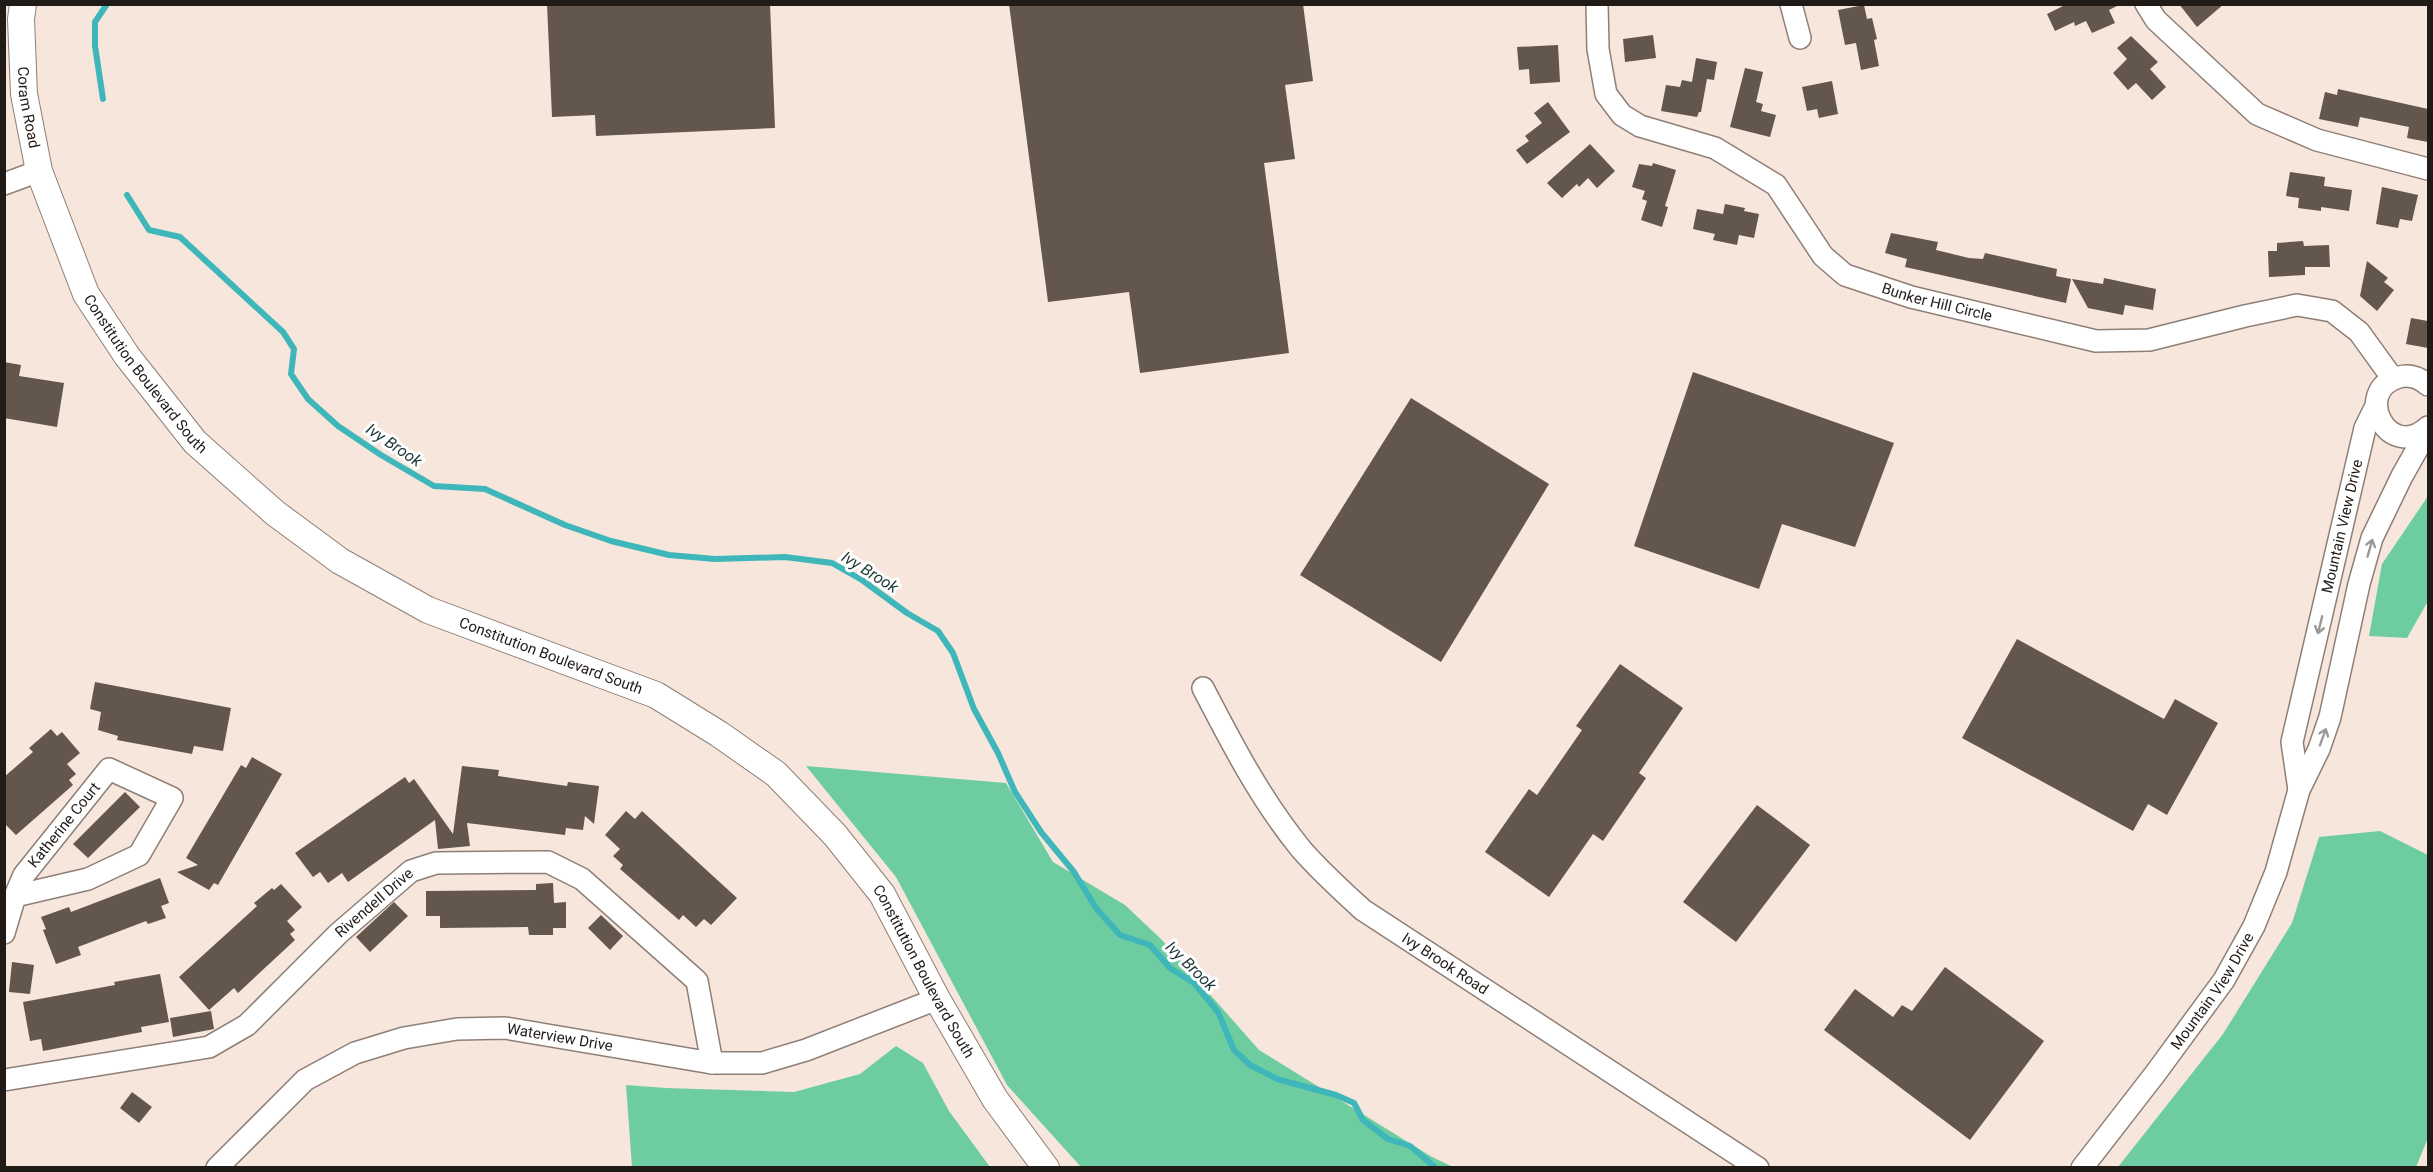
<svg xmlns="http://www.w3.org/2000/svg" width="2433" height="1172" font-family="Roboto,sans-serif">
	<rect width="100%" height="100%" fill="#f7e6dc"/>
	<g fill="#6ecda0">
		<polygon points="2428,496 2428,601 2407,638 2369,636 2382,564"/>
		<polygon points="806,766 1006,783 1053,862 1125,905 1162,940 1259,1050 1432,1157 1453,1167 1081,1167 1007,1085 896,877"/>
		<polygon points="2380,831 2428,855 2428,1138 2416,1167 2118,1167 2223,1034 2292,923 2319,837"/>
		<polygon points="896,1046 923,1063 949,1111 990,1167 632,1167 626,1085 666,1088 794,1092 860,1074"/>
	</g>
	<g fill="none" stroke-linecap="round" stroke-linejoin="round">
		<g stroke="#3fb6b9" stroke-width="6">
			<polyline points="103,99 95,46 95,22 107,4"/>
			<polyline points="127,195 149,230 180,237 283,332 294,349 291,374 308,399 338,426 381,455 434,486 485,489 565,525 611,541 669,555 715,559 785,557 832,563 862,580 907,613 938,631 953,653 974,709 998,753 1015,792 1041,832 1074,872 1096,908 1120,935 1150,945 1170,968 1194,983 1218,1012 1234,1050 1250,1065 1277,1079 1336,1095 1354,1103 1363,1120 1388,1139 1410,1146 1436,1168"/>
		</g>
	</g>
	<g fill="#63564d">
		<polygon points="547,4 770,4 775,128 596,136 595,115 552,117"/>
		<polygon points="1009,4 1303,4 1313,81 1285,85 1295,159 1264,163 1289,353 1140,373 1129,292 1048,302"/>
		<polygon points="2067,4 2121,4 2109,10 2115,23 2092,33 2086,21 2075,26 2074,22 2055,31 2047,14"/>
		<polygon points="2179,4 2224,4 2197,27"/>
		<polygon points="1864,5 1867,19 1872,18 1877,39 1874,40 1879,66 1861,70 1856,43 1845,45 1838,10"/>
		<polygon points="1653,35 1656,58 1625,62 1623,39"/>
		<polygon points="2131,36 2158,62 2150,69 2166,87 2152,100 2136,83 2128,90 2113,73 2127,59 2117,48"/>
		<polygon points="1558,45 1560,82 1530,84 1529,69 1519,70 1517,47"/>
		<polygon points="1696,58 1717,62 1714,80 1707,79 1701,112 1699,112 1697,117 1661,111 1666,85 1680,87 1682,80 1692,82"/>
		<polygon points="1745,68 1763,72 1756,102 1763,104 1761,111 1776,115 1770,137 1730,127"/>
		<polygon points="1832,81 1838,114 1819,118 1817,109 1807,111 1802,87"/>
		<polygon points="2338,89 2428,109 2428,142 2407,138 2409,127 2360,117 2358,127 2319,119 2325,92 2337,95"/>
		<polygon points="1548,102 1570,132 1527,164 1516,150 1529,141 1525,136 1542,123 1534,113"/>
		<polygon points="1590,144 1615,171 1597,188 1588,178 1579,187 1577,184 1562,198 1547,183"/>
		<polygon points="1653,163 1676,170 1665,206 1668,207 1662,227 1641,220 1647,201 1642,199 1645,191 1632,187 1639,164 1652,166"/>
		<polygon points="2290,172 2325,177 2324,186 2352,190 2349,211 2321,207 2321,211 2298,208 2299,198 2286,196"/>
		<polygon points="2382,187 2418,195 2412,221 2400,219 2398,228 2376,224"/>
		<polygon points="1725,204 1745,208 1744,211 1759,214 1754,238 1739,235 1737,245 1713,240 1715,234 1693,229 1697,209 1723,214"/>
		<polygon points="1891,233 1938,242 1936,250 1969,258 1983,259 1985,253 2057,269 2056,276 2071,279 2066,303 1905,267 1907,259 1885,253"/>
		<polygon points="2303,241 2304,246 2329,245 2330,267 2305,267 2305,275 2269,277 2268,251 2277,251 2277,243"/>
		<polygon points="2367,261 2388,278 2384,282 2394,290 2377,311 2360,296"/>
		<polygon points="2104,278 2156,289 2153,310 2125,305 2123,315 2088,308 2072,279 2103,284"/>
		<polygon points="2411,318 2428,321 2428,348 2406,344"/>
		<polygon points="4,362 21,365 19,376 64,383 57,427 4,418"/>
		<polygon points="1693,372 1894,443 1855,547 1782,524 1759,589 1634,546"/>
		<polygon points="1411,398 1549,484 1441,662 1300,575"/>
		<polygon points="2017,639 2164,719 2175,699 2218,723 2167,815 2148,804 2133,831 1962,738"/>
		<polygon points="1620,664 1683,708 1639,773 1646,778 1603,841 1593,834 1549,897 1485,852 1529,789 1537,795 1582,730 1576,726"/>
		<polygon points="95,682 231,708 223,751 194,746 192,754 117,740 118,736 98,730 101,712 90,709"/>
		<polygon points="51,729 57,736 62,732 80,753 67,764 76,774 69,780 73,785 16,835 4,823 4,777 33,752 29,748"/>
		<polygon points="252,757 282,774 218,885 214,883 209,890 177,872 198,865 186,858 241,765 246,768"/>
		<polygon points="462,766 499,770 498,776 567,786 568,782 599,786 594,824 585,816 583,830 566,828 565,835 467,823 470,846 438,849 435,820 348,882 342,873 328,883 320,872 313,877 295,853 405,777 409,783 414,779 453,834"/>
		<polygon points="125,792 140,807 88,858 73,844"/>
		<polygon points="1757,805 1810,845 1736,942 1683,902"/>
		<polygon points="626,811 635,819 642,811 737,898 711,925 704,919 696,927 683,915 679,920 620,869 623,865 613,856 620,849 605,835"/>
		<polygon points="160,878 169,903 161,906 166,918 148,924 146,921 78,947 81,955 56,964 43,930 46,929 41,917 69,907 71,912"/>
		<polygon points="553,883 554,903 566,902 566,928 553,928 553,935 529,935 528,927 440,928 440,916 426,916 426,891 536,890 536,884"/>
		<polygon points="281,884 302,907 287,921 295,930 290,934 295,940 238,993 234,988 209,1010 179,977 257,906 254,903 272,888 274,890"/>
		<polygon points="394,902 408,916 370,952 356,937"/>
		<polygon points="601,915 623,936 610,950 588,928"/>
		<polygon points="12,962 34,965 30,994 9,992"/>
		<polygon points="1945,967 2044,1041 1970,1140 1824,1030 1855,989 1893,1017 1902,1005 1912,1011"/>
		<polygon points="160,974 169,1022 141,1027 142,1032 43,1051 41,1039 30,1041 23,1002 115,985 114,982"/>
		<polygon points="211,1011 214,1029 173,1037 170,1018"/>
		<polygon points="132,1092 152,1107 139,1123 120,1108"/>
	</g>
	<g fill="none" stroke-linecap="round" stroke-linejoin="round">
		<defs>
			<g id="minor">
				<path id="s1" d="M1597 4 1598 49 1606 94 1622 115 1640 126 1715 148 1776 185 1823 256 1845 275 1911 297 2096 341 2149 340 2245 316 2297 305 2332 311 2359 332 2393 379"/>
				<polyline points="1791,4 1800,38"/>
				<polyline points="2146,4 2156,20 2257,114 2317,140 2428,169"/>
				<polyline points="4,184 39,171"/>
				<path d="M2428 385C2420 378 2410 374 2399 377 2351 391 2389 463 2428 427"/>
				<path id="s2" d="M1203 688C1232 744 1261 800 1301 849 1320 871 1342 891 1363 910L1758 1168"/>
				<polygon points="109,769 172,798 139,855 88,879 15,896 24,875"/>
				<path id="s3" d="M2299 790 2292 742 2365 428 2376 406"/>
				<polyline points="4,933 15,896"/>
				<path id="s4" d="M4 1080 209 1047 247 1025 339 933 411 871 436 863 548 862 582 879 697 981 712 1063"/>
				<path id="s5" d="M217 1168 305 1080 355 1053 404 1038 457 1029 505 1028 712 1063H762L806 1050 937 999"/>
				<path id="s6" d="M2082 1168 2155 1074 2224 980 2254 926 2276 872 2299 790 2319 749 2330 717 2359 584 2372 538 2402 476 2428 430"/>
			</g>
			<g id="major">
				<path id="s7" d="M23 4 21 19 24 94 39 171 86 294 127 356 195 442 275 513 340 561 428 610 656 695 719 734 776 774 835 835 882 894 937 999 995 1099 1046 1168"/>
			</g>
		</defs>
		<use href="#minor" stroke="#8e7f76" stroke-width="24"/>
		<use href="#major" stroke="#8e7f76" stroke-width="28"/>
		<use href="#minor" stroke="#fff" stroke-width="21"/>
		<use href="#major" stroke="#fff" stroke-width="26"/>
	</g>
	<defs><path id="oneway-shaft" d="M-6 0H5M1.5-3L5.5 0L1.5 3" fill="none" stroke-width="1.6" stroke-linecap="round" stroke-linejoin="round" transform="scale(1.5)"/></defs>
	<g stroke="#9b9897">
		<use href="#oneway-shaft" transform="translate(2370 548) rotate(-74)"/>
		<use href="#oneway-shaft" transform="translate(2320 625) rotate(104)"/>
		<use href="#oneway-shaft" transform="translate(2323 737) rotate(-70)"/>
	</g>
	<g text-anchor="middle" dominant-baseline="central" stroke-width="6" stroke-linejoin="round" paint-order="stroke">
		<g font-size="15" fill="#211b17" stroke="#fff">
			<text stroke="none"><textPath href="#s7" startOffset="104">Coram Road</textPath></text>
			<text stroke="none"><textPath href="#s1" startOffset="498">Bunker Hill Circle</textPath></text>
			<text stroke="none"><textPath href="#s7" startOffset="400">Constitution Boulevard South</textPath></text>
			<text stroke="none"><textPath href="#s3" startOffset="270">Mountain View Drive</textPath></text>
			<text stroke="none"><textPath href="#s7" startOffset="904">Constitution Boulevard South</textPath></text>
			<text transform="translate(64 825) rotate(-51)">Katherine Court</text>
			<text stroke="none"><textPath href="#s4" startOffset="428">Rivendell Drive</textPath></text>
			<text stroke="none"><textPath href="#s2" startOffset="374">Ivy Brook Road</textPath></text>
			<text stroke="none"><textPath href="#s7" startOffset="1408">Constitution Boulevard South</textPath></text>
			<text stroke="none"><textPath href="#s6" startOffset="220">Mountain View Drive</textPath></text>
			<text stroke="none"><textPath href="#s5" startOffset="390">Waterview Drive</textPath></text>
		</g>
		<g font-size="16" font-style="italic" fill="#1d3738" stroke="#fff">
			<text transform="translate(394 445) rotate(34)">Ivy Brook</text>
			<text transform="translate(870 572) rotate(32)">Ivy Brook</text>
			<text transform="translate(1191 966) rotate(44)">Ivy Brook</text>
		</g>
	</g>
	<rect width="2433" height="1172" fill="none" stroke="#211b17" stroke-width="12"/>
</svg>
